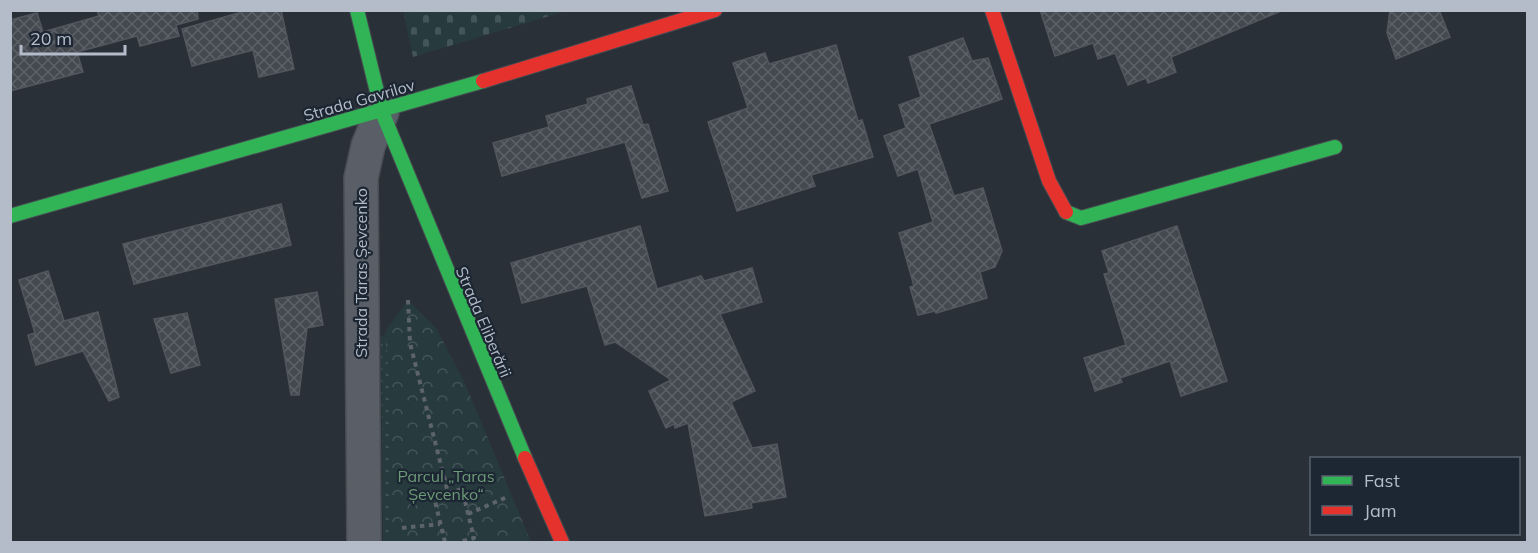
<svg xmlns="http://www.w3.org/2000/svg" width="1538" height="553" font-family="Mulish,sans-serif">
	<defs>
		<pattern id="grass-dots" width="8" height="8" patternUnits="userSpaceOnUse" patternTransform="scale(1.5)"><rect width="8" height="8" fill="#273a3e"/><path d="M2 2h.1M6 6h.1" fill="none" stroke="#445559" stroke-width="1.8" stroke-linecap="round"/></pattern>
		<pattern id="forest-crowns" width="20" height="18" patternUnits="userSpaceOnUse" patternTransform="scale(1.5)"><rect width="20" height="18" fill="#273a3e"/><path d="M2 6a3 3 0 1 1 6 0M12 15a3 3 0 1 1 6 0" fill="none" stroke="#445559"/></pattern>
		<pattern id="cemetery-stones" width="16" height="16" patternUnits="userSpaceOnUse" patternTransform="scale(1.5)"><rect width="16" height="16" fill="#273a3e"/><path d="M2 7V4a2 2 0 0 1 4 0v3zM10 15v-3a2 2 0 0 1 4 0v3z" fill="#445559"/></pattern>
		<pattern id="building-cross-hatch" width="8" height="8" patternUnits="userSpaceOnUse" patternTransform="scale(1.5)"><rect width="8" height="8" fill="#444950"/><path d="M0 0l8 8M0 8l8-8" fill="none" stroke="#5d6168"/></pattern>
	</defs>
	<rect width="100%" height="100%" fill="#2a3038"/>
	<polygon fill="url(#grass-dots)" points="400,332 436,542 383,542 381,336"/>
	<polygon fill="url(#forest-crowns)" points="408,300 436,328 464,381 531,542 389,542 390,392 385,332"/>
	<polygon fill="url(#cemetery-stones)" points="403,10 566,10 566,11 413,57"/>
	<g fill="url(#building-cross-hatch)" stroke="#52575f" stroke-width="1.5">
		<polygon points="97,10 197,10 198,19 176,25 179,36 140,46 137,36 77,52 83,72 10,91 10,20 37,13 43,32 99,16"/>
		<polygon points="249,10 281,10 294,69 259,77 253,50 192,66 182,29"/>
		<polygon points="1040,10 1281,10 1281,11 1171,57 1176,72 1148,83 1146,78 1128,85 1115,53 1098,59 1093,43 1055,56"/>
		<polygon points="1390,10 1439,10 1450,37 1396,59 1387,33"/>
		<polygon points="963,38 972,61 988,58 1002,99 929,124 954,196 983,188 1002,251 995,267 980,272 987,298 936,313 935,311 918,315 910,287 914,286 899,233 933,222 918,169 898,176 884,136 906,128 899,105 921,97 909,57"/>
		<polygon points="836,45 858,121 862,120 873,157 811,175 815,186 737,211 708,122 748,108 733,63 765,53 769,64"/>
		<polygon points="631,86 643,125 648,124 668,191 642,198 625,142 502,176 493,143 549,127 546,116 588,104 587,99"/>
		<polygon points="281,204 291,245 134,284 123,244"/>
		<polygon points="640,226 657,289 701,276 704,281 752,268 762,302 720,314 755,391 731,402 752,448 777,444 786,497 751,503 752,508 705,516 688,423 675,428 674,424 666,428 649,391 671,380 615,342 605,345 587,286 522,303 511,263"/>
		<polygon points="1177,226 1227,381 1181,396 1170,361 1120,378 1122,382 1095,391 1084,358 1126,345 1104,274 1109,273 1102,251"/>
		<polygon points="48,271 64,321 98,312 119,397 109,401 83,351 36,365 28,335 35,333 19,280"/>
		<polygon points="317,292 323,325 307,328 299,395 291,395 275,299"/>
		<polygon points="187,313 200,365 171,373 154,319"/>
	</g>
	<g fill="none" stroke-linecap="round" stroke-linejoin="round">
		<defs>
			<polyline id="street" points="364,542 361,178 368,146 382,112"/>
			<g id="fast">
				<polyline points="357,10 382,112 525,458"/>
				<polyline points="1066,212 1081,218 1335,147"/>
				<polyline points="10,216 483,81"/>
			</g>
			<g id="jam">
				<polyline points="992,10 1049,181 1066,212"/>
				<polyline points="483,81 715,10"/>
				<polyline points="525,458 562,542"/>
			</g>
		</defs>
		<use href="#street" stroke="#484c53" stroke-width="36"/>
		<use href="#fast" stroke="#484c53" stroke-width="16"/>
		<use href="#jam" stroke="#484c53" stroke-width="16"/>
		<g stroke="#5d636a" stroke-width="4" stroke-dasharray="4.5 4.5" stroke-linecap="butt">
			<polyline points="408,300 410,343 448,493 462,489 474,538 459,542"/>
			<polyline points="468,514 507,497"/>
			<polyline points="402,528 440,524"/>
			<polyline points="445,542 434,497 448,493"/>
		</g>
		<use href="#street" stroke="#5a5e66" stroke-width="33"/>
		<use href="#fast" stroke="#30b455" stroke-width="14"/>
		<use href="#jam" stroke="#e5322d" stroke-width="14"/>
	</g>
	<g text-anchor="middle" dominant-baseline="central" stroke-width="4.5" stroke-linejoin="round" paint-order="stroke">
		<g font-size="16" fill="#b4bcc9" stroke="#1d2633">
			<text transform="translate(359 100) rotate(-16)">Strada Gavrilov</text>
			<text transform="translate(361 273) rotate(-90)">Strada Taras Șevcenko</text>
			<text transform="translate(484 322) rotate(67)">Strada Eliberării</text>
		</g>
		<g font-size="16" fill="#6b9a76" stroke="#1d2633">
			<text x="446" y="476">Parcul „Taras<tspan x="446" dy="18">Șevcenko“</tspan></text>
		</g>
	</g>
	<rect width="1538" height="553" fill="none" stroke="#b4bcc9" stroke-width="24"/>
	<rect x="1310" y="457" width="210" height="78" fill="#1d2633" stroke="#59626f" stroke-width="1.5"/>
	<rect x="1322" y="476" width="30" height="9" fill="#30b455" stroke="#59626f" stroke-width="1.5"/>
	<text x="1364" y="487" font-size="18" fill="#b4bcc9">Fast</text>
	<rect x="1322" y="506" width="30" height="9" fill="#e5322d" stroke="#59626f" stroke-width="1.5"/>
	<text x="1364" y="517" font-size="18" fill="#b4bcc9">Jam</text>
	<path d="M21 45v9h104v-9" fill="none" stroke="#b4bcc9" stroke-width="3"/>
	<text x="30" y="45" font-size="18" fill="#b4bcc9" stroke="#1d2633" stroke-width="4.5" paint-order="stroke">20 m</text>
</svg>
